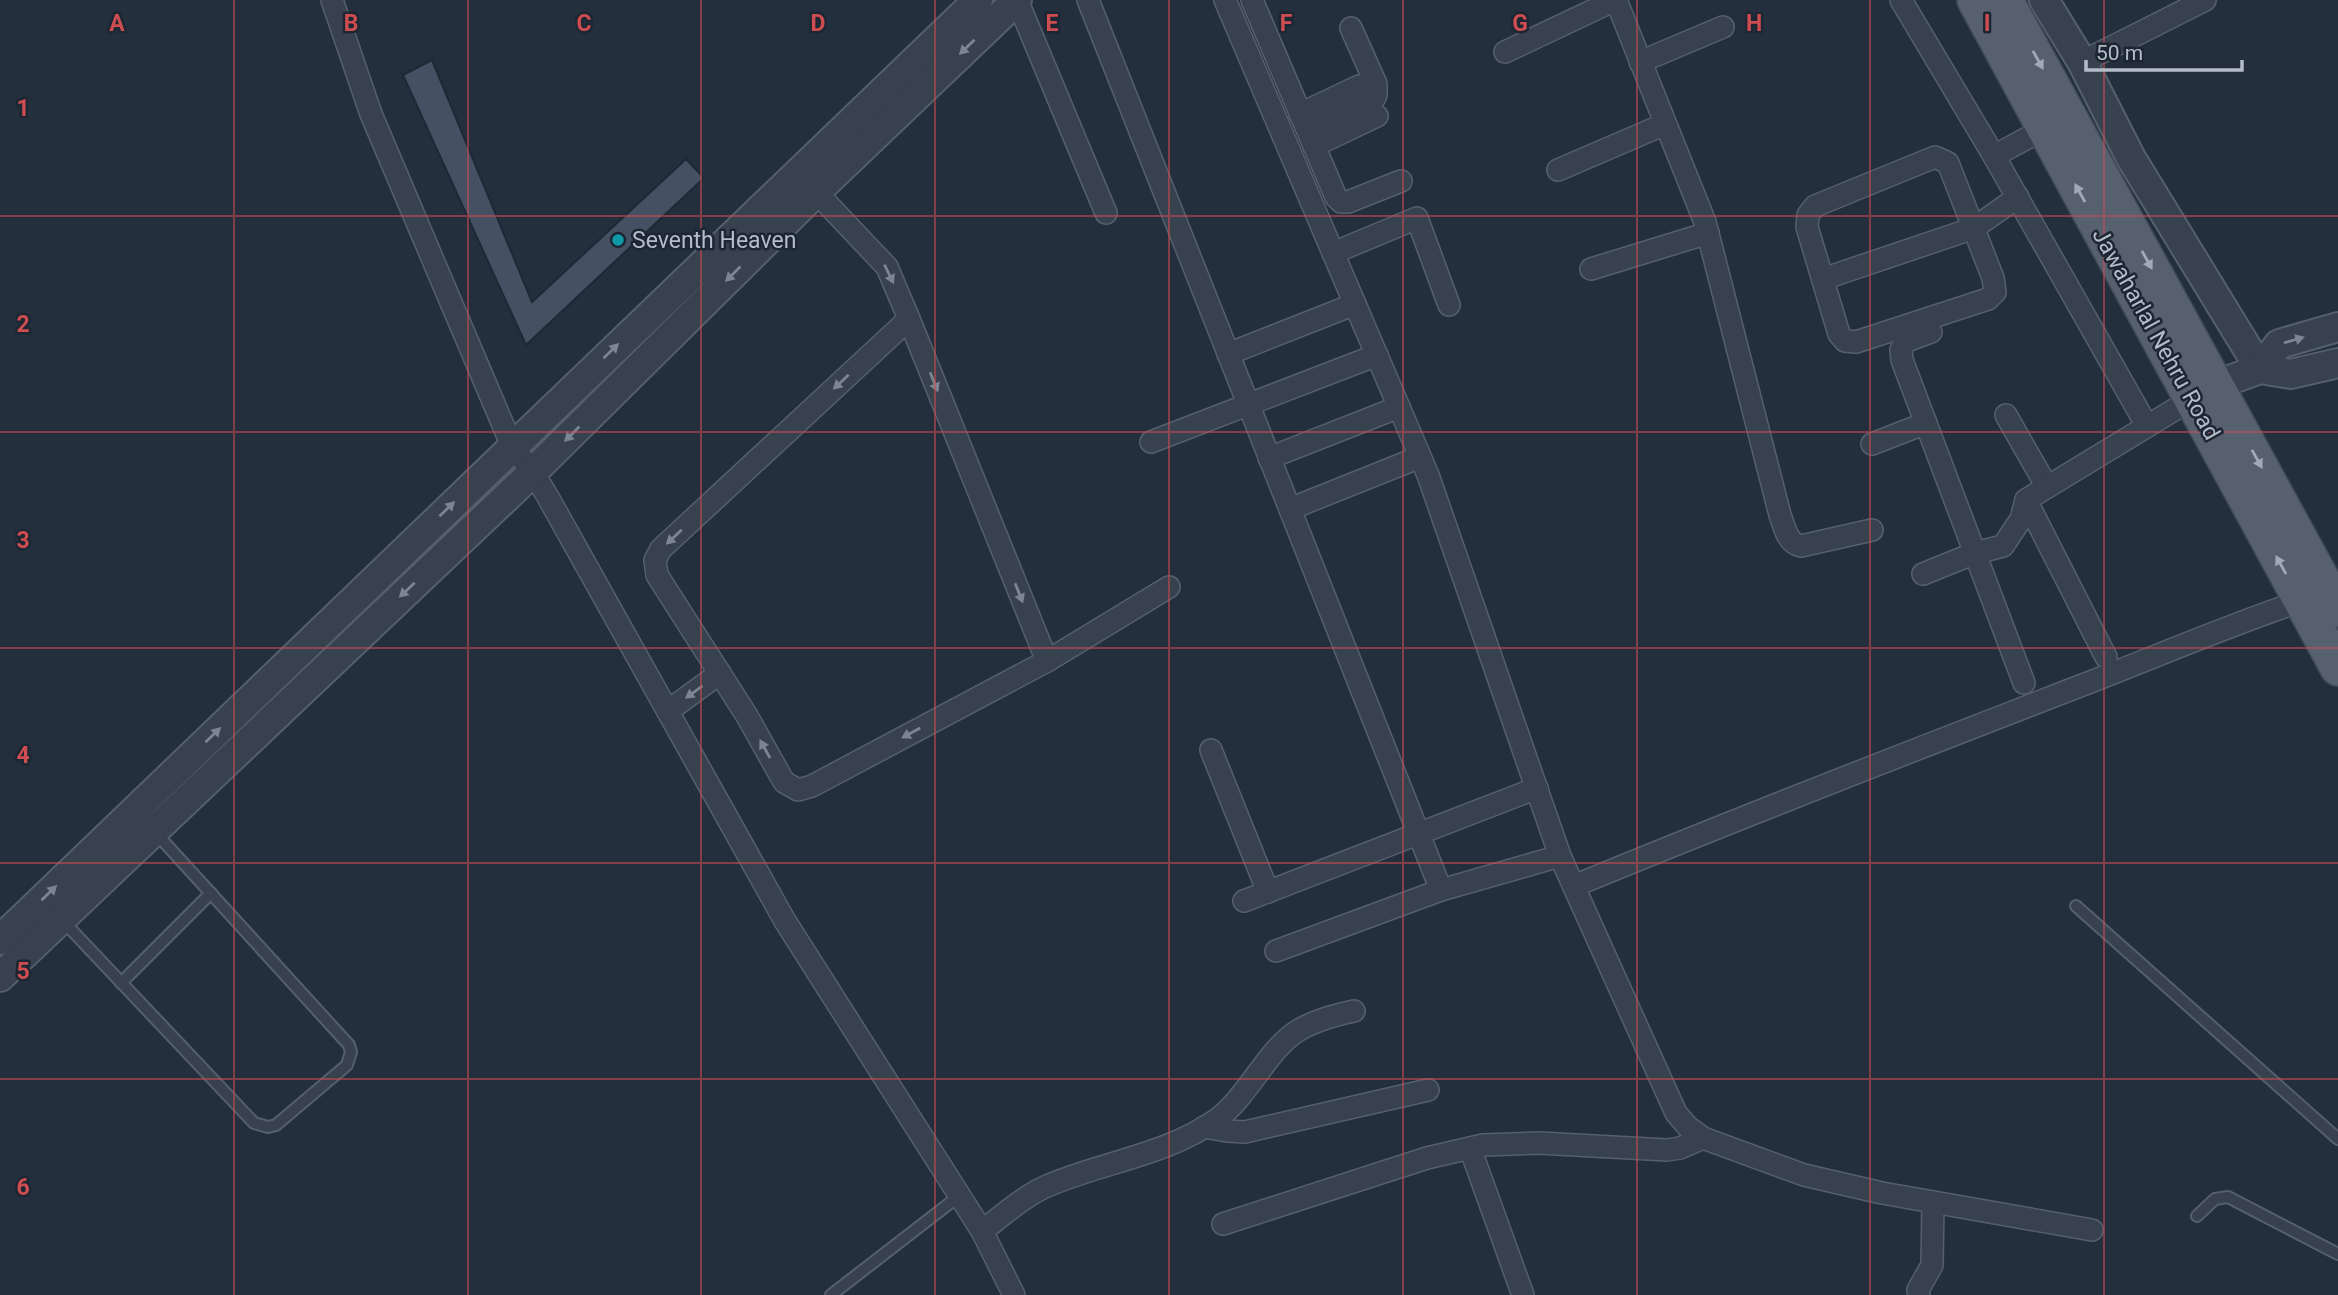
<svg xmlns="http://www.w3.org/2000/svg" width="2338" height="1295" font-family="Roboto,sans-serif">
	<rect width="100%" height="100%" fill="#242f3e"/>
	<polygon fill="#455162" stroke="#1f2835" stroke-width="2" points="432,60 532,302 686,159 704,178 526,345 403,75"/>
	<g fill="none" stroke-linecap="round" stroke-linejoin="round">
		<defs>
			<g id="service">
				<polyline points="2076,906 2338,1139"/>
				<polyline points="63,921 254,1123 268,1127 276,1125 347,1065 351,1052 349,1045 154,831"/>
				<polyline points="121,983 211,893"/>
				<polyline points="2197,1216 2215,1199 2228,1197 2338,1254"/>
				<polyline points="831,1295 959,1196"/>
			</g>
			<g id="minor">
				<polyline points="332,0 371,114 512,446 533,472 549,499 785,921 982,1231 1014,1295"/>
				<polyline points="1017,0 1106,213"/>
				<polyline points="1088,0 1441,890"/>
				<polyline points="1225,0 1428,475 1560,856 1676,1113 1688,1127 1703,1138 1804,1175 1882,1193 2092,1230"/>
				<polyline points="1252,0 1336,197 1341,202 1348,202 1401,181"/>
				<path d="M1616 0 1705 222 1780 515C1785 528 1787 543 1801 546L1872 530"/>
				<polyline points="1901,0 1994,156 2147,426"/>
				<polyline points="1505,52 1615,0"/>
				<polyline points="1640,62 1723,27"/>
				<polyline points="2082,62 2205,0"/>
				<polyline points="1300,114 1359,86"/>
				<polyline points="1306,127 1374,99 1376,95 1376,84 1351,28"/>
				<polyline points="1314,146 1377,116"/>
				<polyline points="1994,156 2044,129"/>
				<polygon points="1935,157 1948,163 1993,278 1995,292 1988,299 1856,342 1845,341 1839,334 1807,227 1808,215 1815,206"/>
				<polyline points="1558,170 1665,124"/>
				<polyline points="816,192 887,267 909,319 1047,661 812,786 798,790 784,782 747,716 657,575 655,560 661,549 909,319"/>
				<polyline points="1333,253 1417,218 1449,305"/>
				<polyline points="1591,269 1708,233"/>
				<polyline points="1823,279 1974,228 2018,197"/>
				<polyline points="1931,332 1904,342 1901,350 1902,360 2024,683"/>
				<polyline points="1228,354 1355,304"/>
				<polyline points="2006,415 2047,487"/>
				<polyline points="1151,442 1377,355"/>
				<polyline points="1872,444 1926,423"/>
				<polyline points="1269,458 1399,407"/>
				<polyline points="1290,509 1420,457"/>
				<polyline points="1923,574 1975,553 2003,546 2021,519 2026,500"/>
				<polyline points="2106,657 2026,500 2192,399"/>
				<polyline points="1047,661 1169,587"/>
				<polyline points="668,711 720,673"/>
				<polyline points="1211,750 1268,892"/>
				<path d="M1574 886C1746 815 1919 748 2093 681 2162 654 2230 625 2301 601"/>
				<polyline points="1244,901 1537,788"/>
				<polyline points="1276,951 1441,890 1560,856"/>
				<polyline points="1204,1127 1227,1131 1245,1132 1428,1090"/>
				<polyline points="1223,1224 1427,1158 1470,1148"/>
				<path d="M982 1231C1002 1216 1024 1196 1047 1186 1103 1162 1166 1155 1216 1120 1249 1096 1267 1049 1299 1030 1316 1020 1335 1015 1354 1011"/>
				<polyline points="1523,1295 1470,1148 1483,1145 1539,1143 1667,1150 1680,1148 1703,1138"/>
				<polyline points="1919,1295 1918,1290 1932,1265 1933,1202"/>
			</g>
			<g id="tertiary">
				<polyline points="2044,0 2082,62 2131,158 2260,369"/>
				<polyline points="2260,369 2279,344 2338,327"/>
				<polyline points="2197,396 2216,385 2260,369 2291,374 2338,363"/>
				<polyline points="0,940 978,0"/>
				<polyline points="0,977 533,472 816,192 1017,0"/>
			</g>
			<g id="primary">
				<polyline points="1975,0 2338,668"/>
				<polyline points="2005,0 2338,609"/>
			</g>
		</defs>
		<use href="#service" stroke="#565f6c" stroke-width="14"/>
		<use href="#minor" stroke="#565f6c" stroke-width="24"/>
		<use href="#tertiary" stroke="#565f6c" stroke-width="32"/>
		<use href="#primary" stroke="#414a57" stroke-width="38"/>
		<use href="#service" stroke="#38414e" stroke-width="10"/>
		<use href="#minor" stroke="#38414e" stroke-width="21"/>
		<use href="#tertiary" stroke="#38414e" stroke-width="28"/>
		<use href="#primary" stroke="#56606e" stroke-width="35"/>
	</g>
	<defs><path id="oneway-solid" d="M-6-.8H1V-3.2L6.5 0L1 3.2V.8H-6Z" transform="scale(1.75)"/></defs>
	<g fill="#7c8592">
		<use href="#oneway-solid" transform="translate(967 47) rotate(136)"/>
		<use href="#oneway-solid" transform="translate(733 274) rotate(135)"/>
		<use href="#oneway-solid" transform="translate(889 274) rotate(64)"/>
		<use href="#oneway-solid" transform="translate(2294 340) rotate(-16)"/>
		<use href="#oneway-solid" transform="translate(611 351) rotate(-44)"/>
		<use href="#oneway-solid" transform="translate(841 382) rotate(137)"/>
		<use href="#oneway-solid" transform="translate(934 382) rotate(68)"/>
		<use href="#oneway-solid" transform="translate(572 434) rotate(135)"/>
		<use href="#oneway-solid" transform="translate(447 509) rotate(-44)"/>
		<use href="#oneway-solid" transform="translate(674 537) rotate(137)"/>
		<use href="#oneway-solid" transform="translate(407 590) rotate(137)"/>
		<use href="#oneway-solid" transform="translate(1019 593) rotate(68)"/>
		<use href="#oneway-solid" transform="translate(694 692) rotate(144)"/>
		<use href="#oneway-solid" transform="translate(911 733) rotate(152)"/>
		<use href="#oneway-solid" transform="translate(213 735) rotate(-44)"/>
		<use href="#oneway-solid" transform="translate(765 749) rotate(-119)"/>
		<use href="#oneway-solid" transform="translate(49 893) rotate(-44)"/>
	</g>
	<g fill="#a1aab7">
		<use href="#oneway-solid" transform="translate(2038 60) rotate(61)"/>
		<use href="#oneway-solid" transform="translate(2080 193) rotate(-119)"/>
		<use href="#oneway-solid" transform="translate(2147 260) rotate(61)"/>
		<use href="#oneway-solid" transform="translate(2257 459) rotate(61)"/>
		<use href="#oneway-solid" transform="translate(2281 565) rotate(-119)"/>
	</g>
	<path fill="none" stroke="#ce4d50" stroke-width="2" stroke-opacity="0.55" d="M234 0V1295M468 0V1295M701 0V1295M935 0V1295M1169 0V1295M1403 0V1295M1637 0V1295M1870 0V1295M2104 0V1295M0 216H2338M0 432H2338M0 648H2338M0 863H2338M0 1079H2338"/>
	<circle fill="#0f9aa8" stroke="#1d2633" stroke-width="2.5" cx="618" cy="240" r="7"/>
	<g text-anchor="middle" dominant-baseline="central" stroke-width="5" stroke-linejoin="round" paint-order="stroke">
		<g font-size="23" fill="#b4bcc9" stroke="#1d2633" text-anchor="start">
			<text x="632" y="240">Seventh Heaven</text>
		</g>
		<g font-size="23" fill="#b4bcc9" stroke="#1d2633">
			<text transform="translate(2156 334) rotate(61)">Jawaharlal Nehru Road</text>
		</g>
	</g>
	<g font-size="23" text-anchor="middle" font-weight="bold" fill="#ce4d50" stroke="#1d2633" stroke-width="5" stroke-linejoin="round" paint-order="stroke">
		<text x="117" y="31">A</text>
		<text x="351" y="31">B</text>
		<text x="584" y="31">C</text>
		<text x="818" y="31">D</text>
		<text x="1052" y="31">E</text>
		<text x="1286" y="31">F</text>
		<text x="1520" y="31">G</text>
		<text x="1754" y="31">H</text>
		<text x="1987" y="31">I</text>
		<text x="23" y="116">1</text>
		<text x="23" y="332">2</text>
		<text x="23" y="548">3</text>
		<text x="23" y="763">4</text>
		<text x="23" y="979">5</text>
		<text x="23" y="1195">6</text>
	</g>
	<path d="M2086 60v10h156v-10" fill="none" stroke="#b4bcc9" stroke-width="3.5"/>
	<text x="2096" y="60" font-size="21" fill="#b4bcc9" stroke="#1d2633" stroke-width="5" paint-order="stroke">50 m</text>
</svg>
